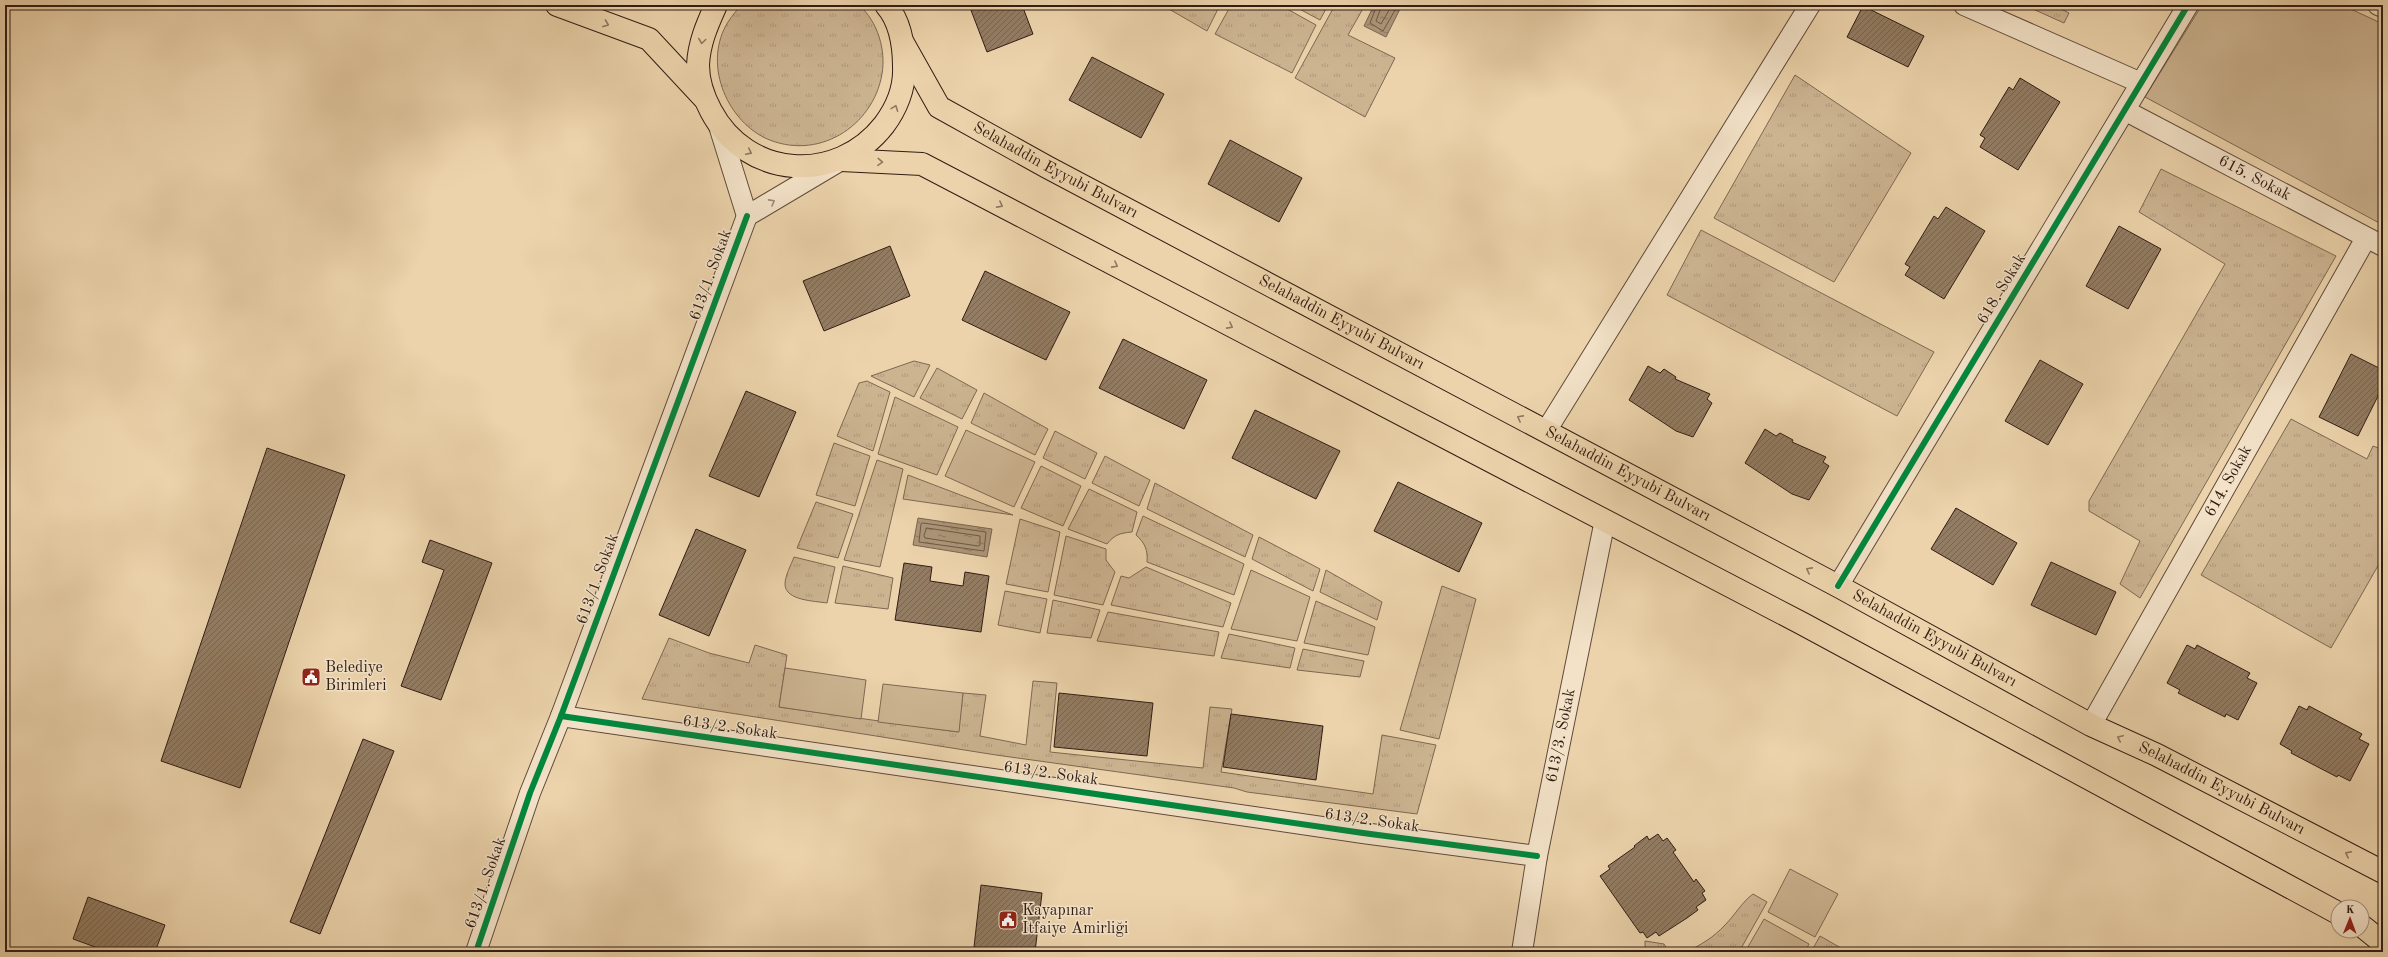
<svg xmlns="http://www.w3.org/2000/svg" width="2388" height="957" font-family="'Old Standard TT',serif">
	<defs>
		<pattern id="grass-tufts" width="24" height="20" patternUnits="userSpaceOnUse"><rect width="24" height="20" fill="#ccb491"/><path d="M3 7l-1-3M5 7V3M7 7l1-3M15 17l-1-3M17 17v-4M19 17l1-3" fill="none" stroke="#b09a7c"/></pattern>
		<pattern id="water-ripples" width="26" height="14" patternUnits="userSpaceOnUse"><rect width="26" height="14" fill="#ac9578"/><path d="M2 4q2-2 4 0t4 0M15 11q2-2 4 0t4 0" fill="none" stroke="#8d7961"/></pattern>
		<pattern id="building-hatch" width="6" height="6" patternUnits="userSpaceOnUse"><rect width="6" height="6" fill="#927c63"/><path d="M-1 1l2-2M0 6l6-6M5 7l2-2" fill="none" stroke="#786550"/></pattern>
	</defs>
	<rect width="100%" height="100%" fill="#ecd3ab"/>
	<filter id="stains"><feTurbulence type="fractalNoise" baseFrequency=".005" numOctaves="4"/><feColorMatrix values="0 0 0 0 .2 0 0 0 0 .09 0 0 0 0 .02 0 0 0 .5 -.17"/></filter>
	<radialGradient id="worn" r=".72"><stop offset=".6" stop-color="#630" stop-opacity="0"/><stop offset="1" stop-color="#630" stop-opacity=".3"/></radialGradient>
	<g fill="url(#grass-tufts)" stroke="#7e6852">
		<path d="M741 5H859C878 22 886 50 882 74 873 127 817 162 765 138 725 118 703 62 728 22 732 16 737 10 741 5Z"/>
		<polygon points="1162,5 1220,5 1207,31"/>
		<polygon points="1231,5 1280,5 1316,25 1292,73 1215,34"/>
		<polygon points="1292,5 1328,5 1320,20"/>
		<polygon points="1335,5 1365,5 1348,35 1395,58 1365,117 1295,78"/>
		<polygon points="2024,5 2053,5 2069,13 2064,23"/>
		<polygon points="1795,75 1911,153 1834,282 1714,218"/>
		<polygon points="2161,169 2336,256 2140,598 2120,584 2140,541 2089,511 2089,501 2225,264 2139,212"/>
		<polygon points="1701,230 1934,352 1897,416 1667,295"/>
		<polygon points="914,361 930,365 914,397 871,376"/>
		<polygon points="937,368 977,390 962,419 920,398"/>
		<polygon points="867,381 890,392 873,451 837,436 859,383"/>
		<polygon points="984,393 1048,429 1035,455 971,423"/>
		<polygon points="895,397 958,427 937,475 878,454"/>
		<polygon points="2291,419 2367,459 2373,446 2381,449 2383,445 2383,557 2331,648 2201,575"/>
		<polygon points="1055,431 1097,453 1085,479 1043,458"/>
		<polygon points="834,443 870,456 855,506 816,495"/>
		<polygon points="1105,456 1150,480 1139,506 1092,483"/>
		<polygon points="877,460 903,469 880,567 844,560"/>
		<polygon points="1041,466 1081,486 1063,526 1021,508"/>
		<polygon points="908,475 1013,515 903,499"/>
		<polygon points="1155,483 1253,535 1245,557 1147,509"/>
		<path d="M1089 489 1137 512 1132 532C1120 533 1114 535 1107 544L1068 529Z"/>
		<polygon points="816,502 853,514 838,558 797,548"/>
		<path d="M1143 516 1244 564 1234 595 1147 562C1148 550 1145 543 1136 535Z"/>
		<polygon points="1020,519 1060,532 1048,592 1006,584"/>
		<polygon points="1066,536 1106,549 1106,560 1115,572 1103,605 1054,595"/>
		<polygon points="1259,537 1320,569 1313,591 1252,559"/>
		<path d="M794 557 835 567 827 603C816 601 785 601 785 584 785 576 791 565 794 557Z"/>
		<polygon points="843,566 893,578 888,609 835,603"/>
		<polygon points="1146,567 1231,603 1223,627 1111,605 1121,576 1129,578"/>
		<polygon points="1326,570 1382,602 1377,620 1320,592"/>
		<polygon points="1442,586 1476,599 1439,739 1400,730"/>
		<polygon points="1005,591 1047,599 1040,633 998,625"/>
		<polygon points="1053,600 1100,610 1091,638 1047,633"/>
		<polygon points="1316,601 1375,627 1368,655 1304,643"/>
		<polygon points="1108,612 1219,632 1214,656 1097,641"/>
		<polygon points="1229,634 1295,648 1290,668 1221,658"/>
		<polygon points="669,638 709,653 749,663 755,645 787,655 779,707 958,732 963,693 986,695 980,736 1026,745 1033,681 1057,683 1050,752 1203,768 1210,707 1232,709 1221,772 1373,794 1382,735 1436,745 1417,814 1247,792 1234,788 996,755 642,699"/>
		<polygon points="1303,649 1364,661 1360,677 1297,670"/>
		<path d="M1753 894 1767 902 1739 952H1686C1701 945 1714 937 1725 925 1735 915 1742 902 1753 894Z"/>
		<polygon points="1820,936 1848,952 1811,952"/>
		<polygon points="1645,941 1664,944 1669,952 1645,952"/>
	</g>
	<g fill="#ccb491" stroke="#7e6852">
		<polygon points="2202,5 2342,5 2383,24 2383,225 2145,97"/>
		<polygon points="966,430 1035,462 1014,507 945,476"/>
		<polygon points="1251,570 1310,597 1297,641 1231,629"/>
		<polygon points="785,668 866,680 861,719 779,707"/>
		<polygon points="883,684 963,693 959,732 878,722"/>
		<polygon points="1790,869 1838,894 1815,937 1768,912"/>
		<polygon points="1764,919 1809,944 1805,952 1745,952"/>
	</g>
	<g fill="url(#water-ripples)" stroke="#7b6550">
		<polygon points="1374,5 1402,5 1386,37 1364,26"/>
		<polygon points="918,518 992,529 987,557 913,545"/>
	</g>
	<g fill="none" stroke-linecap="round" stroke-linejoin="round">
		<g stroke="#6e5946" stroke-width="1">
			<polyline points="1377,5 1370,23 1383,31 1398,5"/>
			<polyline points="1382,5 1376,21 1381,24 1392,5"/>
			<polygon points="923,523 986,532 984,551 919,542 921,524"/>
			<polygon points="927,528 980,536 980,545 978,546 925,538 924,536"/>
		</g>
	</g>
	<g fill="url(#building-hatch)" stroke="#311d14">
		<polygon points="969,5 1022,5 1033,34 987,52"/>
		<polygon points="1863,6 1924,36 1908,67 1847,37"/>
		<polygon points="1092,57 1164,94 1141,138 1069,100"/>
		<polygon points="2020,78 2060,102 2018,170 1980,147 1985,138 1980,135 2009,87 2013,90"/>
		<polygon points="1230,140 1302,178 1279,222 1208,184"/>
		<polygon points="1946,207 1985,231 1944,299 1905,275 1910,267 1905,264 1934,216 1938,219"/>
		<polygon points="2119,226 2161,249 2128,309 2086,286"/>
		<polygon points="890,246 910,296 824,331 803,281"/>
		<polygon points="985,271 1070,312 1046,360 962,320"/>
		<polygon points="1123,339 1207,380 1184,429 1099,388"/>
		<polygon points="2351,354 2383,370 2383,386 2358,436 2319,417"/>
		<polygon points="2040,360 2083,384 2048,445 2005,421"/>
		<polygon points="1648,366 1660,373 1664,369 1676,377 1675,379 1710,394 1707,399 1712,403 1693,437 1676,431 1629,400"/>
		<polygon points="746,391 796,412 759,497 709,476"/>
		<polygon points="1255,410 1340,451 1316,499 1232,458"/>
		<polygon points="1765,429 1776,436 1780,433 1793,440 1792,442 1826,457 1823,462 1829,466 1809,500 1792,494 1745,463"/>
		<polygon points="267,448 345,475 240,788 161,761"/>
		<polygon points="1398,482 1482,523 1459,572 1374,531"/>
		<polygon points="1956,508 2017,543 1993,585 1931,549"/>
		<polygon points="696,529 746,550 709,636 659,615"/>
		<polygon points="430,540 492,563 441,700 401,686 444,570 422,562"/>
		<polygon points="2051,562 2116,592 2096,635 2031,605"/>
		<polygon points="904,563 932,567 930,581 963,586 965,572 989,576 981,632 895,620"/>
		<polygon points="2187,645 2195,649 2197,645 2250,673 2247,678 2257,683 2238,720 2226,714 2225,717 2178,693 2180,690 2167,683"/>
		<polygon points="1059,693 1153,703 1147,756 1054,747"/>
		<polygon points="2299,706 2307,710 2309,706 2362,734 2359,739 2369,744 2350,781 2338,775 2337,777 2291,753 2292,751 2280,744"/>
		<polygon points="1231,714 1323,726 1316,780 1223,767"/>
		<polygon points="363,739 394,751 320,934 290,922"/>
		<polygon points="1658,834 1663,841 1667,838 1676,850 1673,852 1694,882 1696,879 1705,891 1702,893 1706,900 1696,907 1698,910 1687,918 1659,936 1656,932 1647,938 1643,932 1640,933 1600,876 1610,869 1608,866 1635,847 1634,846 1647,836 1649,840"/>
		<polygon points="981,885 1042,893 1035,952 1012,952 974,947"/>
		<polygon points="88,897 165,925 155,952 109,952 73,939"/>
	</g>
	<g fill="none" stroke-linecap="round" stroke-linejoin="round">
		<defs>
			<g id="minor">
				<polyline points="1964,5 2141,83"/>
				<polyline points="2378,5 2383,7"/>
				<path id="s1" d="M2126 111 2383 246"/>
				<polyline points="719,126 747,216 838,162"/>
				<polyline points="1546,431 1810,5"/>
				<polyline points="1838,586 2188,5"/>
				<polyline points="561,716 1363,833 1537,856"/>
				<path id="s2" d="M2091 725 2366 238"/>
				<polyline points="476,952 530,793 561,716 747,216"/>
				<path id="s3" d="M1522 952 1537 856 1605 520"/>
			</g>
			<g id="primary">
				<polyline points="557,5 649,39 703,97"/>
				<path d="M716 5C707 25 699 43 698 65 698 80 704 98 711 111 747 179 837 185 884 125 896 109 905 88 904 67 904 46 900 21 886 5"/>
				<path id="s4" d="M903 43 939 107 1047 167 1838 586 2091 725 2157 755 2383 872"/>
				<polyline points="841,160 922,164 1803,624 2338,913"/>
				<polyline points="2362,926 2383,943"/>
			</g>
		</defs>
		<use href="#minor" stroke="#604a3a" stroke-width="22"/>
		<use href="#primary" stroke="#311d14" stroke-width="24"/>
		<use href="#minor" stroke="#f3e2c8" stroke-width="20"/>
		<use href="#primary" stroke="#ecd3ab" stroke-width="22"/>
		<defs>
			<g id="cycleway">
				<polyline points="1838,586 2188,5"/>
				<polyline points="561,716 1363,833 1537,856"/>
				<polyline points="476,952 530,793 561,716 747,216"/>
			</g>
		</defs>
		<use href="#cycleway" stroke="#f3e2c8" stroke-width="8"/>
		<use href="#cycleway" stroke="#00873e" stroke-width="6"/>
	</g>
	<defs><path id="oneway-chevron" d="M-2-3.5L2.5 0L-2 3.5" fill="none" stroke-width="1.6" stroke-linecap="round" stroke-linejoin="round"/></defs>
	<g stroke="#8e7860">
		<use href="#oneway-chevron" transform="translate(606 24) rotate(21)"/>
		<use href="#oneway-chevron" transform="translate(702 41) rotate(98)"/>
		<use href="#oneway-chevron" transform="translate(895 108) rotate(-69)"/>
		<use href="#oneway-chevron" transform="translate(749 152) rotate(26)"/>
		<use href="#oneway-chevron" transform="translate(880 162) rotate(3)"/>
		<use href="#oneway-chevron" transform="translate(1000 205) rotate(28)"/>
		<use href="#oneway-chevron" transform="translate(1115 265) rotate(28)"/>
		<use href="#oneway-chevron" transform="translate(1230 326) rotate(28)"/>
		<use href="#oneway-chevron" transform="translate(1520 418) rotate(-152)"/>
		<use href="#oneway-chevron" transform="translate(1809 570) rotate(-152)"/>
		<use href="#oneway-chevron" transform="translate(2120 738) rotate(-155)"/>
		<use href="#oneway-chevron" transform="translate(2348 854) rotate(-153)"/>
	</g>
	<use stroke="#9c8977" href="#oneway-chevron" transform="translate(772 202) rotate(-29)"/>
	<defs>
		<symbol id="civic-square" viewBox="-11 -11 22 22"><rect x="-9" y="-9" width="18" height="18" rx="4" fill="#8f2418" stroke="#f3e2c8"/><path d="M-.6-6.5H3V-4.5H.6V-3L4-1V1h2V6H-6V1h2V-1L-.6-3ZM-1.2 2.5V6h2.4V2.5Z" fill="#fff"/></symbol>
	</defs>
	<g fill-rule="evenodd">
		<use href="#civic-square" x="300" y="666" width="22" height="22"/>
		<use href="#civic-square" x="997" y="909" width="22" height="22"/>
	</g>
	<g text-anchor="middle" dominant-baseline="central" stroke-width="3" stroke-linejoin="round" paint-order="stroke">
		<g font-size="16" fill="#311d14" stroke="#f3e2c8">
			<text stroke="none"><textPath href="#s4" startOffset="206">Selahaddin Eyyubi Bulvarı</textPath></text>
			<text stroke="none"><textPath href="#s1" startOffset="145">615. Sokak</textPath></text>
			<text transform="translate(711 275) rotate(-70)">613/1. Sokak</text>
			<text transform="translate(2002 289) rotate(-59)">618. Sokak</text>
			<text stroke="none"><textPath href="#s4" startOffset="530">Selahaddin Eyyubi Bulvarı</textPath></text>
			<text stroke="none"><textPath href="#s4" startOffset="854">Selahaddin Eyyubi Bulvarı</textPath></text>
			<text stroke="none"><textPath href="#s2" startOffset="280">614. Sokak</textPath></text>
			<text transform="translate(598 579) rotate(-70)">613/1. Sokak</text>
			<text stroke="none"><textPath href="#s4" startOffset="1202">Selahaddin Eyyubi Bulvarı</textPath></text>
			<text transform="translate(730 728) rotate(8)">613/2. Sokak</text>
			<text stroke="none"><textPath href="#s3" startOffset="220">613/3. Sokak</textPath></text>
			<text transform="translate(1051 774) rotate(8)">613/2. Sokak</text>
			<text stroke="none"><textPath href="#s4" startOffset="1526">Selahaddin Eyyubi Bulvarı</textPath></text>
			<text transform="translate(1372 821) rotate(8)">613/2. Sokak</text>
			<text transform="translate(486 883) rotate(-71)">613/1. Sokak</text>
		</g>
		<g font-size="16" fill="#311d14" stroke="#f3e2c8" text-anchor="start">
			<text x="325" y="668">Belediye<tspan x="325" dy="18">Birimleri</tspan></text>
			<text x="1022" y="911">Kayapınar<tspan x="1022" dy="18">İtfaiye Amirliği</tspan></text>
		</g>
	</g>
	<rect width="2388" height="957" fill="none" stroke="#ecd3ab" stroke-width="20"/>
	<rect x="6" y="6" width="2376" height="945" fill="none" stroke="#311d14" stroke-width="2"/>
	<rect x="10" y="10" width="2368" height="937" fill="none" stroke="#311d14"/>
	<g transform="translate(2350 919) rotate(1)"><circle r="19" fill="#f3e2c8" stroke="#a59380"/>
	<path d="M0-3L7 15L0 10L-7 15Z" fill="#8f2418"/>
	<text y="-6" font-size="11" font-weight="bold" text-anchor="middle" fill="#311d14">K</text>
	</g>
	<rect width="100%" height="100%" filter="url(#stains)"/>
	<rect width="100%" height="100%" fill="url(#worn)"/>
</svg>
